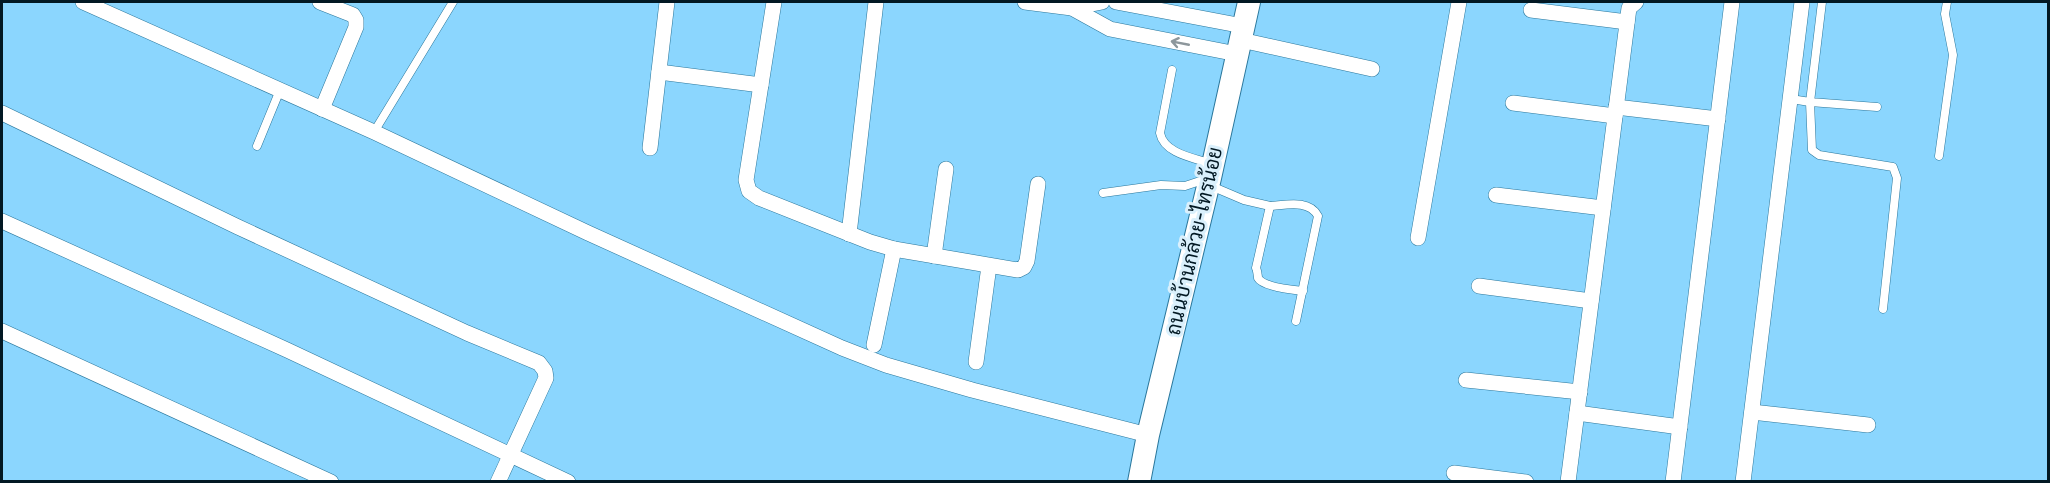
<svg xmlns="http://www.w3.org/2000/svg" width="2050" height="483" font-family="Cabin,Sarabun,sans-serif">
	<rect width="100%" height="100%" fill="#8bd6fe"/>
	<g fill="none" stroke-linecap="round" stroke-linejoin="round">
		<defs>
			<g id="lane">
				<polyline points="1822,2 1810,102 1877,107"/>
				<path d="M1172 70 1160 133C1164 154 1195 158 1212 164"/>
				<polyline points="1791,99 1810,102 1812,150 1819,155 1893,167 1897,178 1883,309"/>
				<polyline points="374,132 453,2"/>
				<polyline points="257,146 280,90"/>
				<polyline points="1939,156 1953,55 1945,14 1947,2"/>
				<path d="M1211 186 1244 200 1270 206 1256 268C1257 269 1258 277 1258 278 1263 287 1293 290 1303 291"/>
				<polyline points="1103,193 1161,185 1185,186 1206,179"/>
				<path d="M1270 206C1286 205 1309 199 1318 216L1296 321"/>
			</g>
			<g id="street">
				<polyline points="83,2 374,132 588,233 842,348 886,365 972,390 1148,435"/>
				<polyline points="320,2 353,15 356,20 356,27 322,109"/>
				<polyline points="774,2 746,180 749,191 759,198 870,242 894,249 1018,270 1024,267 1027,261 1038,184"/>
				<polyline points="1025,2 1072,8 1110,29 1237,54"/>
				<polyline points="1116,2 1243,26"/>
				<polyline points="1072,8 1102,2"/>
				<polyline points="1531,10 1627,22"/>
				<polyline points="1241,40 1372,69"/>
				<polyline points="659,72 761,85"/>
				<polyline points="1513,103 1615,116"/>
				<polyline points="1616,107 1718,119"/>
				<polyline points="2,113 238,227 467,333 539,363 545,371 546,378 498,482"/>
				<polyline points="650,148 667,2"/>
				<polyline points="1496,195 1603,208"/>
				<polyline points="2,221 287,350 568,482"/>
				<polyline points="849,234 876,2"/>
				<polyline points="1418,238 1459,2"/>
				<polyline points="934,256 946,169"/>
				<polyline points="1479,286 1591,301"/>
				<polyline points="2,331 331,482"/>
				<polyline points="874,345 894,249"/>
				<polyline points="976,362 989,266"/>
				<polyline points="1466,380 1580,392"/>
				<polyline points="1752,412 1868,425"/>
				<polyline points="1577,413 1680,427"/>
				<polyline points="1454,473 1526,482"/>
				<polyline points="1568,482 1629,8 1636,2"/>
				<polyline points="1673,482 1732,2"/>
				<polyline points="1743,482 1802,2"/>
			</g>
			<polyline id="secondary" points="1139,482 1148,435 1210,178 1249,2"/>
		</defs>
		<use href="#lane" stroke="#2a779c" stroke-width="9"/>
		<use href="#street" stroke="#2a779c" stroke-width="16"/>
		<use href="#secondary" stroke="#2a779c" stroke-width="24"/>
		<use href="#lane" stroke="#fff" stroke-width="8"/>
		<use href="#street" stroke="#fff" stroke-width="15"/>
		<use href="#secondary" stroke="#fff" stroke-width="22"/>
	</g>
	<defs><path id="oneway-shaft" d="M-6 0H5M1.5-3L5.5 0L1.5 3" fill="none" stroke-width="1.6" stroke-linecap="round" stroke-linejoin="round" transform="scale(1.5)"/></defs>
	<use stroke="#8d979c" href="#oneway-shaft" transform="translate(1180 43) rotate(-169)"/>
	<g text-anchor="middle" dominant-baseline="central" stroke-width="6" stroke-linejoin="round" paint-order="stroke">
		<g font-size="20" fill="#021823" stroke="#daf0fc">
			<text transform="translate(1194 241) rotate(-77)">ถนนบ้านกล้วย-ไทรน้อย</text>
		</g>
	</g>
	<rect width="2050" height="483" fill="none" stroke="#021823" stroke-width="6"/>
</svg>
